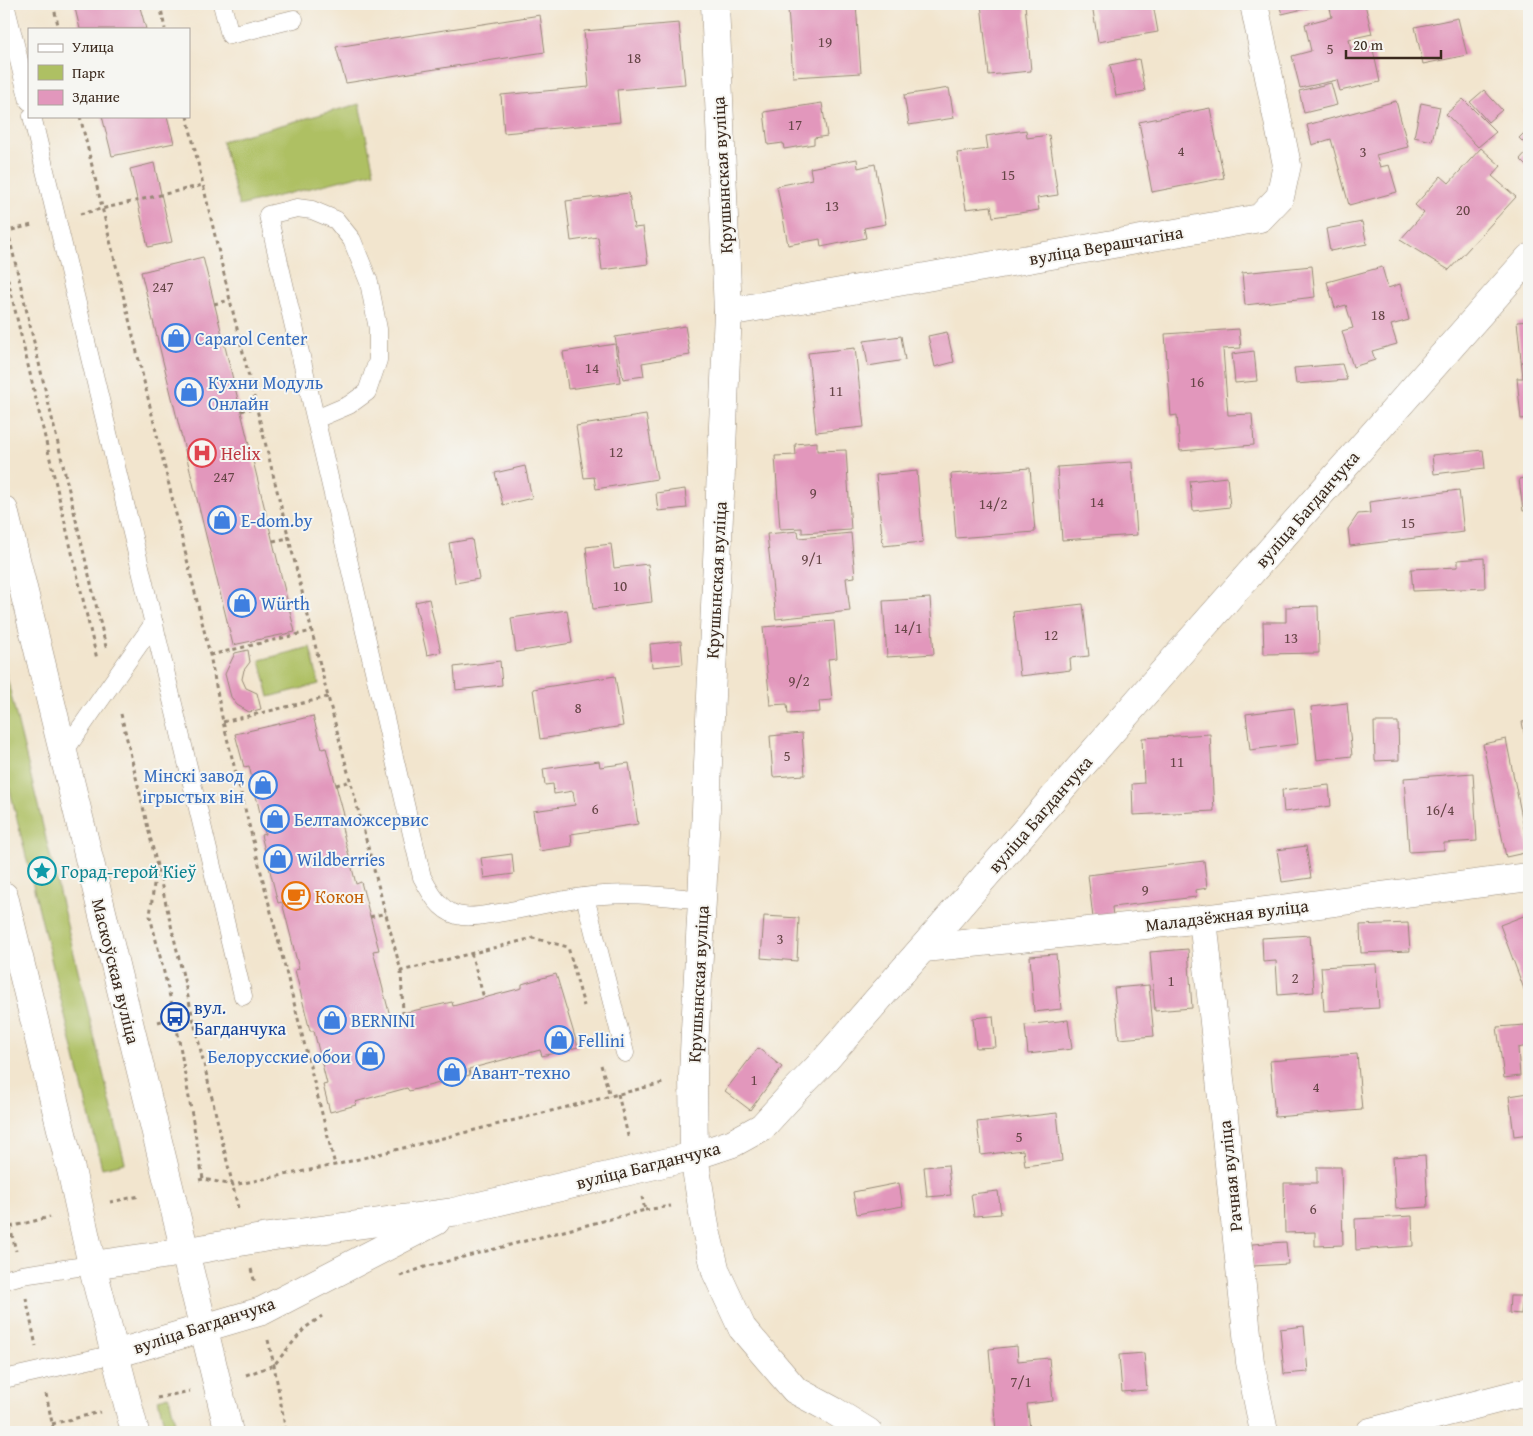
<svg xmlns="http://www.w3.org/2000/svg" width="1533" height="1436" font-family="'Gentium Book Plus',serif">
	<rect width="100%" height="100%" fill="#f6f6f2"/>
	<filter id="ink" filterUnits="userSpaceOnUse"><feTurbulence type="fractalNoise" baseFrequency=".02" numOctaves="2"/><feDisplacementMap in="SourceGraphic" scale="10" xChannelSelector="R" yChannelSelector="G"/><feConvolveMatrix kernelMatrix="1 2 1 2 8 2 1 2 1" color-interpolation-filters="sRGB"/></filter>
	<filter id="wash" filterUnits="userSpaceOnUse"><feTurbulence type="fractalNoise" baseFrequency=".0096" numOctaves="4" result="noise"/><feDisplacementMap in="SourceGraphic" scale="20" xChannelSelector="R" yChannelSelector="G"/><feGaussianBlur stdDeviation="1.12" result="paint"/><feColorMatrix in="noise" values="0 0 0 0 0 0 0 0 0 0 0 0 0 0 0 0 0 1.4 0 .05"/><feComposite in="paint" operator="in"/></filter>
	<g filter="url(#wash)">
		<rect width="100%" height="100%" fill="#f2e5ce"/>
		<g fill="#aec063" stroke="#747540">
			<polygon points="359,104 374,172 239,206 222,141"/>
			<polygon points="310,647 319,684 269,697 260,660"/>
			<polygon points="4,666 125,1163 102,1168 4,766"/>
			<polygon points="169,1396 177,1432 166,1432 158,1399"/>
		</g>
		<g id="blocks">
			<g fill="#e297bc">
				<polygon points="74,4 139,4 146,29 80,29"/>
				<polygon points="856,4 861,73 793,77 788,9"/>
				<polygon points="981,4 1025,4 1031,71 989,75"/>
				<polygon points="1092,4 1153,4 1158,32 1098,42"/>
				<polygon points="1279,4 1315,4 1316,6 1282,14"/>
				<polygon points="1329,4 1365,4 1372,34 1349,39 1351,50 1372,45 1380,82 1340,91 1337,80 1300,88 1292,56 1311,51 1305,24 1332,17"/>
				<polygon points="540,15 545,52 346,83 336,47"/>
				<polygon points="1458,18 1467,55 1423,64 1415,27"/>
				<polygon points="679,23 685,84 617,90 620,122 504,133 501,95 589,87 584,31"/>
				<polygon points="1139,59 1145,91 1116,96 1110,65"/>
				<polygon points="1331,83 1337,105 1304,113 1299,91"/>
				<polygon points="949,88 954,118 909,125 904,95"/>
				<polygon points="1484,90 1502,110 1488,122 1470,102"/>
				<polygon points="1463,99 1496,132 1478,147 1446,114"/>
				<polygon points="1396,101 1408,147 1376,155 1380,167 1389,165 1397,192 1349,205 1331,139 1312,145 1307,125"/>
				<polygon points="822,103 827,136 814,138 814,144 784,149 783,143 768,145 764,112"/>
				<polygon points="1421,103 1440,107 1432,141 1414,137"/>
				<polygon points="1529,106 1529,117 1523,112"/>
				<polygon points="1210,108 1224,178 1152,192 1139,122"/>
				<polygon points="102,116 167,116 174,143 112,156"/>
				<polygon points="1529,128 1529,148 1519,138"/>
				<polygon points="1026,130 1027,138 1049,135 1058,195 1037,198 1039,210 993,217 991,206 966,209 957,153 988,149 986,136"/>
				<polygon points="1481,148 1501,166 1492,176 1516,197 1449,270 1400,240 1424,213 1415,205 1441,176 1449,183"/>
				<polygon points="1529,149 1529,168 1520,159"/>
				<polygon points="857,159 858,168 875,164 886,224 864,228 866,238 821,247 820,239 788,245 777,186 812,179 810,168"/>
				<polygon points="154,163 172,242 148,247 130,169"/>
				<polygon points="629,193 634,228 643,227 648,264 602,270 598,237 571,241 566,201"/>
				<polygon points="1362,222 1367,244 1330,251 1326,229"/>
				<polygon points="203,257 295,632 233,645 141,272"/>
				<polygon points="1312,266 1315,297 1245,305 1242,273"/>
				<polygon points="1382,267 1388,288 1400,284 1409,320 1391,325 1397,344 1372,351 1375,360 1353,367 1342,331 1353,328 1346,305 1335,308 1327,282"/>
				<polygon points="1529,321 1529,418 1521,419 1517,378 1523,378 1517,322"/>
				<polygon points="685,326 690,355 642,363 644,376 623,379 615,337"/>
				<polygon points="1239,329 1241,348 1223,349 1228,415 1252,414 1254,445 1180,451 1177,415 1171,416 1165,334"/>
				<polygon points="947,332 954,362 935,367 928,336"/>
				<polygon points="901,336 905,360 868,366 864,341"/>
				<polygon points="615,344 620,382 568,389 563,352"/>
				<polygon points="855,348 864,427 816,432 808,353"/>
				<polygon points="1254,351 1257,381 1235,383 1232,354"/>
				<polygon points="1342,364 1347,380 1296,384 1294,368"/>
				<polygon points="646,415 657,479 596,489 594,477 584,478 576,426"/>
				<polygon points="817,442 817,451 846,450 851,530 802,533 802,528 780,529 775,456 796,455 795,444"/>
				<polygon points="1483,450 1485,468 1434,474 1432,455"/>
				<polygon points="1132,462 1137,535 1062,540 1057,467"/>
				<polygon points="525,466 532,498 503,505 495,473"/>
				<polygon points="1030,468 1035,532 956,538 951,474"/>
				<polygon points="917,471 923,542 883,546 876,475"/>
				<polygon points="1227,477 1230,507 1193,511 1190,481"/>
				<polygon points="1529,477 1529,510 1523,511 1519,479"/>
				<polygon points="685,489 687,508 658,511 656,493"/>
				<polygon points="1459,490 1464,532 1350,546 1348,529 1358,514 1370,513 1369,502"/>
				<polygon points="798,531 799,538 851,533 855,577 846,578 850,611 776,619 767,534"/>
				<polygon points="472,539 479,579 455,583 449,543"/>
				<polygon points="611,544 614,568 648,564 652,602 593,609 586,547"/>
				<polygon points="1484,558 1485,588 1413,591 1411,569 1458,567 1458,560"/>
				<polygon points="930,598 934,654 887,657 883,601"/>
				<polygon points="429,599 441,652 427,655 415,602"/>
				<polygon points="1083,604 1089,656 1070,658 1071,670 1020,676 1013,612"/>
				<polygon points="1318,606 1319,653 1264,654 1263,622 1286,622 1286,607"/>
				<polygon points="567,610 572,643 516,652 511,618"/>
				<polygon points="834,621 837,658 828,659 832,700 819,701 820,712 788,714 787,704 770,705 763,627"/>
				<polygon points="681,641 683,664 652,667 650,644"/>
				<polygon points="248,650 250,662 244,670 242,679 246,688 257,693 261,709 249,712 237,705 231,697 225,674 235,653"/>
				<polygon points="500,661 502,685 456,690 454,667"/>
				<polygon points="615,676 623,726 540,739 533,689"/>
				<polygon points="1347,703 1352,756 1317,760 1311,707"/>
				<polygon points="1294,708 1298,744 1250,750 1246,714"/>
				<polygon points="313,716 322,749 326,748 344,815 339,816 356,884 361,882 379,950 373,951 390,1016 452,1002 453,1006 522,988 522,984 556,974 578,1047 542,1056 540,1050 469,1069 470,1075 409,1091 407,1088 355,1102 356,1105 330,1112 323,1085 327,1084 314,1031 310,1031 295,970 299,969 282,902 278,903 261,835 265,834 249,766 244,767 235,734"/>
				<polygon points="1529,721 1529,752 1528,752 1522,722"/>
				<polygon points="1374,722 1398,722 1399,760 1375,761"/>
				<polygon points="802,733 805,775 773,777 770,736"/>
				<polygon points="1210,734 1214,811 1133,815 1132,784 1144,783 1142,738"/>
				<polygon points="1506,739 1529,852 1506,857 1483,744"/>
				<polygon points="599,761 600,767 629,763 638,824 571,834 572,846 539,851 533,811 575,805 573,791 554,794 553,784 545,785 543,769"/>
				<polygon points="1473,773 1477,841 1444,843 1444,850 1409,852 1404,778"/>
				<polygon points="1329,785 1331,806 1284,812 1282,790"/>
				<polygon points="1306,846 1311,878 1282,882 1277,850"/>
				<polygon points="512,854 514,874 484,878 481,858"/>
				<polygon points="1204,861 1207,888 1195,890 1196,897 1112,907 1113,916 1093,918 1088,875"/>
				<polygon points="1529,914 1529,996 1527,997 1500,925"/>
				<polygon points="764,916 799,918 797,961 761,958"/>
				<polygon points="1408,923 1410,951 1361,953 1360,925"/>
				<polygon points="1310,935 1314,992 1278,995 1276,961 1263,962 1262,938"/>
				<polygon points="1188,949 1192,1008 1155,1011 1150,952"/>
				<polygon points="1056,954 1061,1009 1034,1012 1030,956"/>
				<polygon points="1376,964 1379,1008 1324,1011 1321,967"/>
				<polygon points="1149,985 1154,1036 1119,1039 1114,988"/>
				<polygon points="993,1016 996,1047 976,1048 973,1018"/>
				<polygon points="1068,1020 1072,1049 1028,1054 1025,1025"/>
				<polygon points="1525,1025 1527,1046 1518,1048 1520,1076 1504,1078 1497,1027"/>
				<polygon points="758,1048 782,1067 750,1110 725,1091"/>
				<polygon points="1357,1054 1362,1110 1275,1117 1270,1061"/>
				<polygon points="1529,1093 1529,1134 1514,1136 1509,1096"/>
				<polygon points="1057,1113 1062,1161 1025,1166 1023,1150 981,1155 977,1122"/>
				<polygon points="1425,1155 1428,1207 1396,1209 1393,1157"/>
				<polygon points="948,1165 951,1195 927,1197 924,1167"/>
				<polygon points="1317,1167 1341,1167 1343,1245 1315,1246 1315,1232 1285,1233 1284,1183 1317,1183"/>
				<polygon points="899,1183 903,1206 857,1214 853,1192"/>
				<polygon points="998,1191 1001,1214 974,1216 971,1194"/>
				<polygon points="1412,1216 1413,1246 1356,1250 1355,1219"/>
				<polygon points="1286,1242 1288,1264 1253,1266 1252,1244"/>
				<polygon points="1510,1296 1523,1296 1521,1314 1509,1313"/>
				<polygon points="1304,1326 1308,1372 1284,1374 1280,1329"/>
				<polygon points="1017,1346 1018,1361 1049,1358 1053,1401 1027,1404 1030,1429 996,1432 989,1349"/>
				<polygon points="1144,1353 1147,1390 1122,1392 1119,1355"/>
			</g>
		</g>
	</g>
	<g filter="url(#ink)">
		<use href="#blocks" fill-opacity="0" stroke="#968876" stroke-width="1"/>
		<g fill="none" stroke-linecap="round" stroke-linejoin="round">
			<defs>
				<g id="lane">
					<polyline points="5,4 29,101"/>
					<polyline points="222,4 230,35 294,19"/>
					<polyline points="32,116 243,996"/>
					<path d="M316 419 349 405 367 392 378 360V329L369 282 352 240 336 220 312 210 297 208 268 215 422 877C430 892 439 910 457 915 467 918 480 916 491 914 522 910 553 901 584 897 624 891 663 896 702 900"/>
					<polyline points="63,753 154,623"/>
					<polyline points="585,897 625,1053"/>
					<polyline points="4,1280 22,1275 92,1265"/>
					<polyline points="4,1379 115,1354"/>
				</g>
				<g id="street">
					<polyline points="715,4 728,312 702,900 695,1030 693,1076 694,1156 705,1226 716,1272 742,1328 795,1390 834,1411 868,1432"/>
					<polyline points="728,312 1260,218 1280,197 1287,165 1254,4"/>
					<polyline points="1203,919 1250,1362 1264,1432"/>
					<polyline points="924,948 1203,919 1529,877"/>
					<polyline points="92,1265 184,1252 268,1237 453,1212 694,1156 733,1143 762,1127 795,1091 826,1059 1185,647 1529,258"/>
					<polyline points="115,1354 262,1311 436,1221"/>
					<polyline points="1370,1432 1529,1391"/>
				</g>
				<g id="primary">
					<polyline points="4,510 229,1432"/>
					<polyline points="4,896 72,1174 92,1265 135,1432"/>
				</g>
			</defs>
			<use href="#lane" stroke="#968876" stroke-width="19"/>
			<use href="#street" stroke="#968876" stroke-width="29"/>
			<use href="#primary" stroke="#968876" stroke-width="29"/>
			<g stroke="#968876" stroke-width="3" stroke-dasharray="4 4" stroke-linecap="butt">
				<polyline points="53,4 59,29"/>
				<polyline points="160,4 165,29"/>
				<polyline points="80,116 210,655 223,722 335,1165"/>
				<polyline points="187,116 230,300 328,697 401,971 533,938 568,947 584,1006"/>
				<polyline points="80,214 203,185"/>
				<polyline points="4,215 106,647"/>
				<polyline points="4,232 32,225"/>
				<polyline points="4,263 97,659"/>
				<polyline points="214,304 230,300"/>
				<polyline points="241,411 257,407"/>
				<polyline points="273,541 289,538"/>
				<polyline points="210,655 312,631"/>
				<polyline points="121,714 239,1212"/>
				<polyline points="223,722 328,697"/>
				<polyline points="336,785 351,781"/>
				<polyline points="156,868 150,916 175,1017 203,1179"/>
				<polyline points="370,917 386,913"/>
				<polyline points="471,953 484,998"/>
				<polyline points="401,971 403,1013"/>
				<polyline points="158,1022 175,1017"/>
				<polyline points="601,1065 610,1096"/>
				<polyline points="618,1094 629,1140"/>
				<polyline points="199,1180 203,1179 233,1185 335,1165 663,1083"/>
				<polyline points="110,1202 140,1196"/>
				<polyline points="4,1203 16,1251"/>
				<polyline points="645,1210 671,1206"/>
				<polyline points="10,1227 50,1217"/>
				<polyline points="251,1269 255,1283"/>
				<polyline points="400,1276 425,1267 645,1210 642,1197"/>
				<polyline points="26,1298 36,1346"/>
				<polyline points="268,1340 274,1365 286,1432"/>
				<polyline points="246,1375 274,1365 305,1328 322,1316"/>
				<polyline points="46,1394 54,1432"/>
				<polyline points="157,1398 190,1391"/>
				<polyline points="52,1424 100,1412"/>
			</g>
			<use href="#lane" stroke="#fff" stroke-width="18"/>
			<use href="#street" stroke="#fff" stroke-width="28"/>
			<use href="#primary" stroke="#fff" stroke-width="28"/>
		</g>
	</g>
	<defs>
		<symbol id="shop-ring" viewBox="-11 -11 22 22"><circle r="9.5" fill="#f6f6f2" stroke="#3f7fe0" stroke-width="1.5"/><path d="M-5-2.5h2.3a2.7 3.5 0 0 1 5.4 0H5L5.5 6h-11ZM-1.5-2.5h3a1.5 2.3 0 0 0-3 0Z" fill="#3f7fe0"/></symbol>
		<symbol id="hospital-ring" viewBox="-11 -11 22 22"><circle r="9.5" fill="#f6f6f2" stroke="#e0444e" stroke-width="1.5"/><path d="M-5-5h3v3.5h4V-5h3V5h-3V1.5h-4V5h-3Z" fill="#e0444e"/></symbol>
		<symbol id="sight-ring" viewBox="-11 -11 22 22"><circle r="9.5" fill="#f6f6f2" stroke="#0f9aa8" stroke-width="1.5"/><path d="M0-6L1.8-2.2L6-1.7L2.9 1.2L3.7 5.4L0 3.3L-3.7 5.4L-2.9 1.2L-6-1.7L-1.8-2.2Z" fill="#0f9aa8"/></symbol>
		<symbol id="cafe-ring" viewBox="-11 -11 22 22"><circle r="9.5" fill="#f6f6f2" stroke="#e8710a" stroke-width="1.5"/><path d="M-5.5-4.5H6V0H3Q3 3.5 0 3.5H-2.5Q-5.5 3.5-5.5 0ZM3-3.2v2h1.7v-2ZM-6 4.5H4V6H-6Z" fill="#e8710a"/></symbol>
		<symbol id="bus-ring" viewBox="-11 -11 22 22"><circle r="9.5" fill="#f6f6f2" stroke="#1a4fb4" stroke-width="1.5"/><path d="M-5-6H5V4H4V6H2V4H-2V6H-4V4H-5ZM-3.5-4V0h7V-4ZM-3.5 1.2v1.5H-2V1.2ZM2 1.2v1.5H3.5V1.2Z" fill="#1a4fb4"/></symbol>
	</defs>
	<g fill-rule="evenodd">
		<use href="#shop-ring" x="160" y="322" width="32" height="32"/>
		<use href="#shop-ring" x="173" y="376" width="32" height="32"/>
		<use href="#hospital-ring" x="186" y="437" width="32" height="32"/>
		<use href="#shop-ring" x="206" y="504" width="32" height="32"/>
		<use href="#shop-ring" x="226" y="587" width="32" height="32"/>
		<use href="#shop-ring" x="247" y="769" width="32" height="32"/>
		<use href="#shop-ring" x="259" y="803" width="32" height="32"/>
		<use href="#shop-ring" x="262" y="843" width="32" height="32"/>
		<use href="#sight-ring" x="26" y="855" width="32" height="32"/>
		<use href="#cafe-ring" x="280" y="880" width="32" height="32"/>
		<use href="#bus-ring" x="159" y="1001" width="32" height="32"/>
		<use href="#shop-ring" x="316" y="1004" width="32" height="32"/>
		<use href="#shop-ring" x="543" y="1024" width="32" height="32"/>
		<use href="#shop-ring" x="354" y="1040" width="32" height="32"/>
		<use href="#shop-ring" x="436" y="1056" width="32" height="32"/>
	</g>
	<g text-anchor="middle" dominant-baseline="central" stroke-width="4" stroke-linejoin="round" paint-order="stroke">
		<g font-size="15" fill="#654546">
			<text x="825" y="41">19</text>
			<text x="1330" y="48">5</text>
			<text x="634" y="57">18</text>
			<text x="795" y="124">17</text>
			<text x="1181" y="150">4</text>
			<text x="1363" y="151">3</text>
			<text x="1008" y="174">15</text>
			<text x="832" y="205">13</text>
			<text x="1463" y="209">20</text>
			<text x="163" y="286">247</text>
			<text x="1378" y="314">18</text>
			<text x="592" y="367">14</text>
			<text x="1197" y="381">16</text>
			<text x="836" y="390">11</text>
			<text x="616" y="451">12</text>
			<text x="224" y="476">247</text>
			<text x="813" y="492">9</text>
			<text x="1097" y="501">14</text>
			<text x="993" y="503">14/2</text>
			<text x="1408" y="522">15</text>
			<text x="812" y="558">9/1</text>
			<text x="620" y="585">10</text>
			<text x="908" y="627">14/1</text>
			<text x="1051" y="634">12</text>
			<text x="1291" y="637">13</text>
			<text x="799" y="680">9/2</text>
			<text x="578" y="707">8</text>
			<text x="787" y="755">5</text>
			<text x="1177" y="761">11</text>
			<text x="595" y="808">6</text>
			<text x="1440" y="809">16/4</text>
			<text x="1145" y="889">9</text>
			<text x="780" y="938">3</text>
			<text x="1295" y="977">2</text>
			<text x="1171" y="980">1</text>
			<text x="754" y="1079">1</text>
			<text x="1316" y="1086">4</text>
			<text x="1019" y="1136">5</text>
			<text x="1313" y="1208">6</text>
			<text x="1021" y="1381">7/1</text>
		</g>
		<g font-size="18" fill="#3b2a1e" stroke="#f6f6f2">
			<text transform="translate(722 175) rotate(-93)">Крушынская вуліца</text>
			<text transform="translate(1106 245) rotate(-10)">вуліца Верашчагіна</text>
			<text transform="translate(1307 509) rotate(-49)">вуліца Багданчука</text>
			<text transform="translate(716 580) rotate(-87)">Крушынская вуліца</text>
			<text transform="translate(1040 814) rotate(-49)">вуліца Багданчука</text>
			<text transform="translate(1227 915) rotate(-7)">Маладзёжная вуліца</text>
			<text transform="translate(116 971) rotate(76)">Маскоўская вуліца</text>
			<text transform="translate(698 984) rotate(-87)">Крушынская вуліца</text>
			<text transform="translate(648 1165) rotate(-14)">вуліца Багданчука</text>
			<text transform="translate(1230 1176) rotate(-96)">Рачная вуліца</text>
			<text transform="translate(204 1325) rotate(-18)">вуліца Багданчука</text>
		</g>
		<g font-size="18" fill="#366cbe" stroke="#f6f6f2" text-anchor="start">
			<text x="195" y="338">Caparol Center</text>
			<text x="208" y="382">Кухни Модуль<tspan x="208" dy="21">Онлайн</tspan></text>
			<text x="241" y="520">E-dom.by</text>
			<text x="261" y="603">Würth</text>
			<text x="244" y="775" text-anchor="end">Мінскі завод<tspan x="244" dy="21">ігрыстых він</tspan></text>
			<text x="294" y="819">Белтаможсервис</text>
			<text x="297" y="859">Wildberries</text>
			<text x="351" y="1020">BERNINI</text>
			<text x="578" y="1040">Fellini</text>
			<text x="351" y="1056" text-anchor="end">Белорусские обои</text>
			<text x="471" y="1072">Авант-техно</text>
		</g>
		<g font-size="18" fill="#be3a42" stroke="#f6f6f2" text-anchor="start">
			<text x="221" y="453">Helix</text>
		</g>
		<g font-size="18" fill="#0d838f" stroke="#f6f6f2" text-anchor="start">
			<text x="61" y="871">Горад-герой Кіеў</text>
		</g>
		<g font-size="18" fill="#c56008" stroke="#f6f6f2" text-anchor="start">
			<text x="315" y="896">Кокон</text>
		</g>
		<g font-size="18" fill="#164399" stroke="#f6f6f2" text-anchor="start">
			<text x="194" y="1007">вул.<tspan x="194" dy="21">Багданчука</tspan></text>
		</g>
	</g>
	<rect width="1533" height="1436" fill="none" stroke="#f6f6f2" stroke-width="20"/>
	<rect x="28" y="28" width="162" height="90" fill="#f6f6f2" stroke="#aba49d"/>
	<rect x="38" y="44" width="25" height="8" fill="#ffffff" stroke="#aba49d"/>
	<text x="72" y="52" font-size="15" fill="#3b2a1e">Улица</text>
	<rect x="38" y="65" width="25" height="15" fill="#aec063" stroke="#aba49d"/>
	<text x="72" y="78" font-size="15" fill="#3b2a1e">Парк</text>
	<rect x="38" y="90" width="25" height="15" fill="#e297bc" stroke="#aba49d"/>
	<text x="72" y="102" font-size="15" fill="#3b2a1e">Здание</text>
	<path d="M1346 50v8h95v-8" fill="none" stroke="#3b2a1e" stroke-width="2.5"/>
	<text x="1353" y="50" font-size="15" fill="#3b2a1e" stroke="#f6f6f2" stroke-width="4" paint-order="stroke">20 m</text>
</svg>
